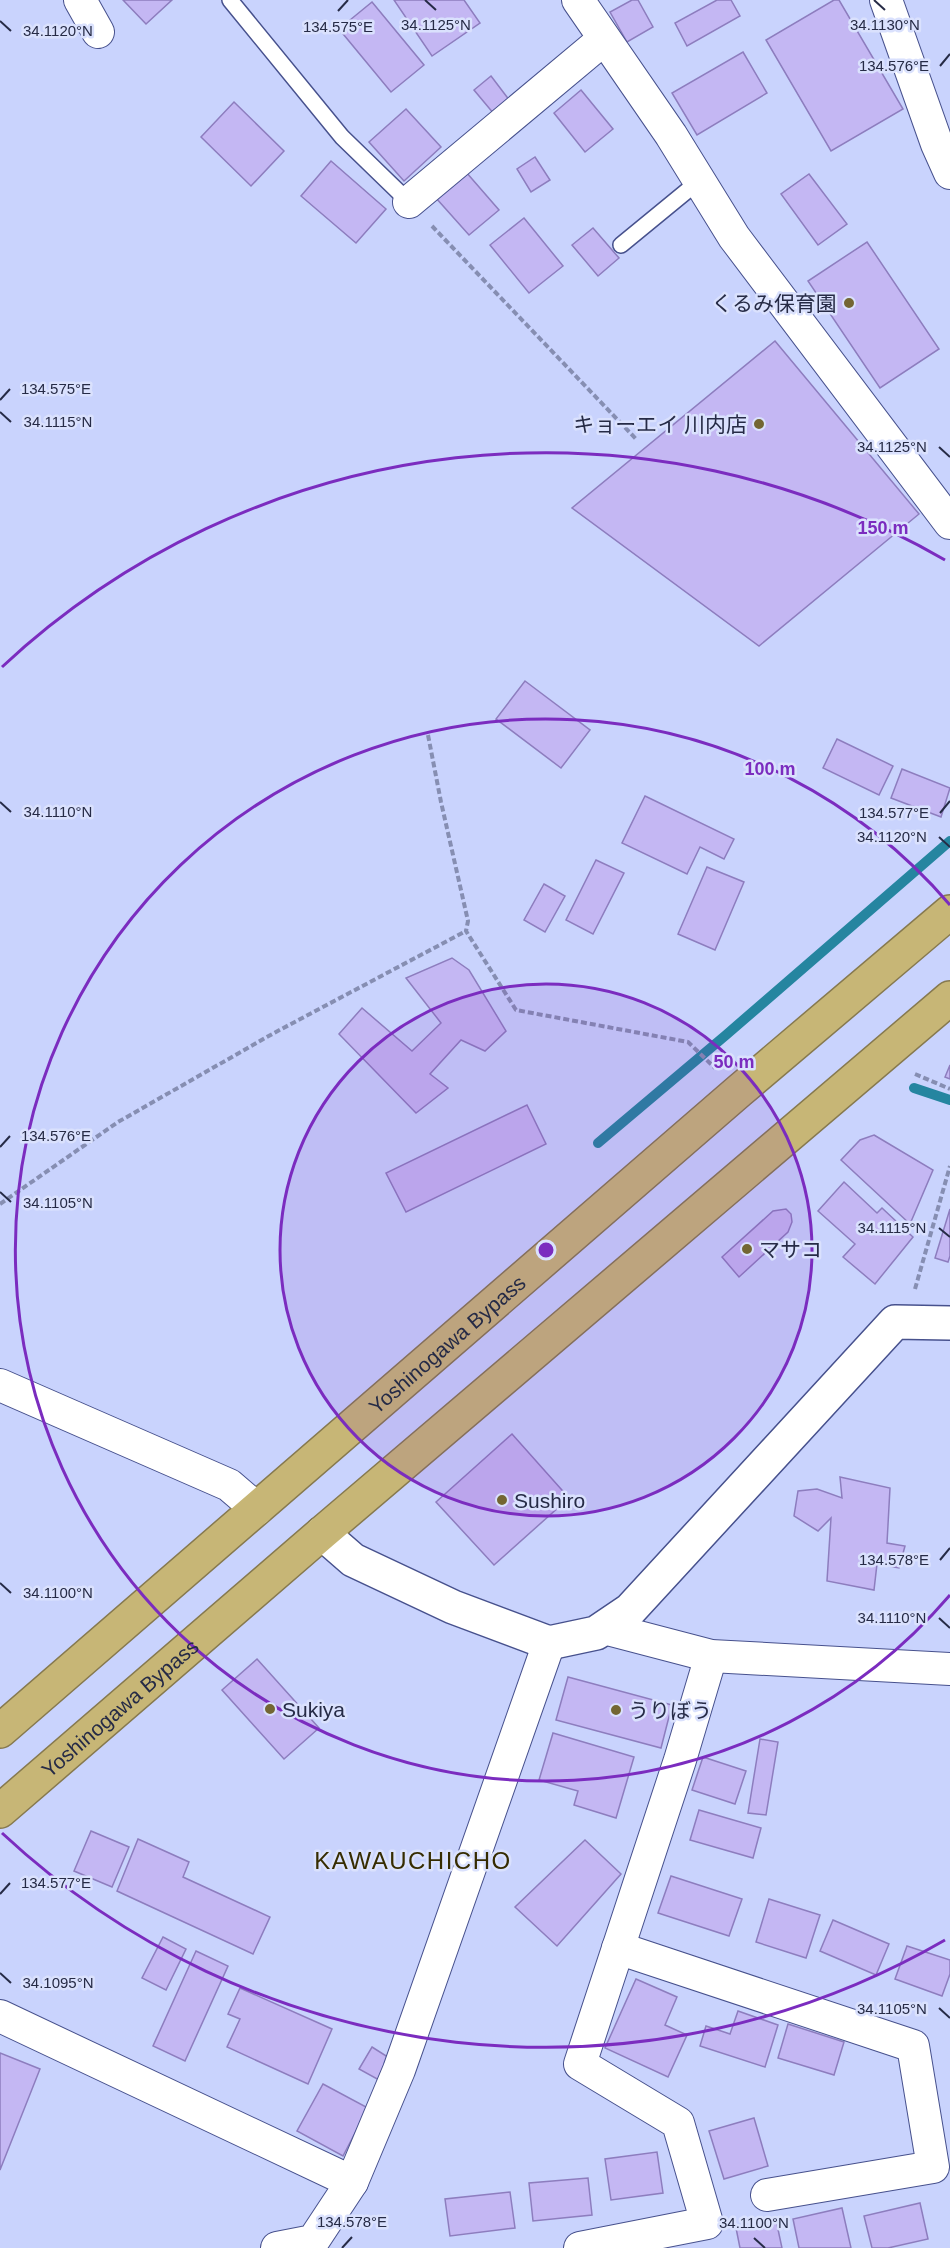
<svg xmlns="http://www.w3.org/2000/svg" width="950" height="2248" font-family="Arial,'Noto Sans JP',sans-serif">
	<rect width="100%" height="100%" fill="#c9d3fd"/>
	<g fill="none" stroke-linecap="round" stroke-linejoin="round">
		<g stroke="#2585a0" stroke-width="10">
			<polyline points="914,1088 950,1100"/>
			<polyline points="598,1143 726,1035 950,841"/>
		</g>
	</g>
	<g fill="#c4b7f3" stroke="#8d7dbe" stroke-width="1.5">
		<polygon points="123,0 172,0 146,24"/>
		<polygon points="394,0 464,0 480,23 432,56"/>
		<polygon points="632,0 638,0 653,27 627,42 610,12"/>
		<polygon points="717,0 731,0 740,16 687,46 675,23"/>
		<polygon points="834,0 839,0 903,109 831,151 766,40"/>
		<polygon points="372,2 424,65 391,92 339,29"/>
		<polygon points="743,52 767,93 697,135 672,93"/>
		<polygon points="491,76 510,101 494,114 474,90"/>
		<polygon points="581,90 613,129 585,152 554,113"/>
		<polygon points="234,102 284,151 251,186 201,137"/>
		<polygon points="406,109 441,147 404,181 369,142"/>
		<polygon points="535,157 550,180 531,192 517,169"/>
		<polygon points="331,161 386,209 356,243 301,196"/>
		<polygon points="466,172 499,210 469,235 436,198"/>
		<polygon points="809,174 847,224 818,245 781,194"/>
		<polygon points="524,218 563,266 529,293 490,245"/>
		<polygon points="593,228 619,258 598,276 572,245"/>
		<polygon points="867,242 939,349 880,388 808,281"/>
		<polygon points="775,341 919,514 759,646 572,508"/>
		<polygon points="525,681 590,730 561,768 496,719"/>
		<polygon points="837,739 893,766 879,795 823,768"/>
		<polygon points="902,769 950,788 941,817 891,798"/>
		<polygon points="645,796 734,839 724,859 700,847 687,874 622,843"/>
		<polygon points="596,860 624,873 593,934 566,920"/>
		<polygon points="707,867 744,882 715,950 678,934"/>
		<polygon points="544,884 565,896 545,932 524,920"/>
		<polygon points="452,958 469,970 506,1031 485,1051 461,1040 430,1074 448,1088 416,1113 339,1034 362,1008 412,1051 441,1023 406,978"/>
		<polygon points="950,1065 950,1079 945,1077"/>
		<polygon points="527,1105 546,1144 406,1212 386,1173"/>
		<polygon points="874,1135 933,1170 910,1224 841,1160 860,1140"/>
		<polygon points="844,1182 877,1213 882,1208 913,1237 875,1284 843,1257 855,1244 818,1211"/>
		<polygon points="786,1209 791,1214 792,1222 788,1232 739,1277 722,1257 773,1211"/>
		<polygon points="950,1209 950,1256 948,1262 935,1258"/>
		<polygon points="512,1434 569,1498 494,1565 436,1502"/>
		<polygon points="840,1477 890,1488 887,1543 905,1546 899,1568 877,1564 874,1590 827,1581 831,1518 818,1531 794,1516 798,1491 817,1489 842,1498"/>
		<polygon points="257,1659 319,1728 284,1759 222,1690"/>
		<polygon points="568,1677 672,1705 661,1748 556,1720"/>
		<polygon points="553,1733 634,1757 616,1818 574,1805 578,1791 539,1780"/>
		<polygon points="760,1739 778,1742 766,1815 748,1813"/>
		<polygon points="703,1757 746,1771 735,1804 692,1790"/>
		<polygon points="699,1810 761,1828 753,1858 690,1840"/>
		<polygon points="91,1831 129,1847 112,1887 74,1871"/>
		<polygon points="138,1839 189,1862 183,1877 270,1917 253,1954 117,1891"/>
		<polygon points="585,1840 621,1874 557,1946 515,1907"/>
		<polygon points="671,1876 742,1899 729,1936 658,1913"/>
		<polygon points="769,1899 820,1915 806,1958 756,1942"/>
		<polygon points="833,1920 889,1944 876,1975 820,1951"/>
		<polygon points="163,1937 186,1949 166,1990 142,1978"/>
		<polygon points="907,1946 950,1960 950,1974 942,1996 895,1979"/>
		<polygon points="196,1951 228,1966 185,2061 153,2046"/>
		<polygon points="636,1979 677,1997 665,2025 687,2035 668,2077 605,2048"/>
		<polygon points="240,1988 332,2029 308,2084 227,2047 240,2019 228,2014"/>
		<polygon points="738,2011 778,2025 765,2067 700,2046 706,2026 730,2034"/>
		<polygon points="788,2024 844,2042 834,2075 778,2058"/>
		<polygon points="372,2047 391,2059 379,2080 359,2069"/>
		<polygon points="0,2053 40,2069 0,2170"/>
		<polygon points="323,2084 368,2108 343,2156 297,2131"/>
		<polygon points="754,2118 768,2166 724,2179 709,2131"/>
		<polygon points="657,2152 663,2193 611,2200 605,2159"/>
		<polygon points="588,2178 592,2215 533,2221 529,2183"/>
		<polygon points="510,2192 515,2228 450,2236 445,2199"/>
		<polygon points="920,2203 928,2239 888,2248 872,2248 864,2216"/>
		<polygon points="842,2208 851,2248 799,2248 793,2219"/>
		<polygon points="776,2220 782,2248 740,2248 736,2228"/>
	</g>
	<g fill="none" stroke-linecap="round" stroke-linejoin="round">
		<defs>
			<g id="service">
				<polyline points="230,0 342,137 409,202"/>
				<polyline points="621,245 699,181"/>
			</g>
			<g id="minor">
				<polyline points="80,0 98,32"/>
				<polyline points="578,0 671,135 734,237 950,523"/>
				<polyline points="886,0 937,144 950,173"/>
				<polyline points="409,202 604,39"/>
				<polyline points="0,1385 229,1485 257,1509"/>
				<polyline points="604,1628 711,1656 950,1669"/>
				<polyline points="618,1948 913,2046 933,2167 767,2195"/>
				<polyline points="0,2016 352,2182"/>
				<polyline points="277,2248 313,2241 352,2182 399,2070 549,1643"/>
				<polyline points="580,2248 707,2223 678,2123 580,2064 680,1760 711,1656"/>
			</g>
			<polyline id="tertiary" points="322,1533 353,1560 453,1607 549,1643 596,1633 630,1610 895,1322 950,1323"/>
			<g id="trunk">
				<path id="s1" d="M0 1731 739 1091 950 912"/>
				<path id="s2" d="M0 1811 322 1533 950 998"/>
			</g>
		</defs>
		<use href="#service" stroke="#47518d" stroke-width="18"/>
		<use href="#minor" stroke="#47518d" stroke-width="34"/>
		<use href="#tertiary" stroke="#47518d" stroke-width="36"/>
		<use href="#trunk" stroke="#86794f" stroke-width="36"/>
		<g stroke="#868eb2" stroke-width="4" stroke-dasharray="6 3" stroke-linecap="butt">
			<polyline points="432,226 637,440"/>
			<polyline points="428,735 441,802 468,921 466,931 516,1010 688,1042 715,1068"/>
			<polyline points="915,1074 950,1089"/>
			<polyline points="0,1204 118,1122 274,1033 466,931"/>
			<polyline points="915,1289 950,1166"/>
		</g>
		<use href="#service" stroke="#fff" stroke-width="15"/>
		<use href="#minor" stroke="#fff" stroke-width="32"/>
		<use href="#tertiary" stroke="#fff" stroke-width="33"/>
		<use href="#trunk" stroke="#c7b676" stroke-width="33"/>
	</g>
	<path fill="none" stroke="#262b46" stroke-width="2" d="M425 0 436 10M874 0 885 10M338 11 348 0M0 21 11 31M940 66 950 54M0 400 10 389M0 412 11 422M939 447 950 457M0 802 11 812M940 813 950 801M939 837 950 847M0 1147 10 1136M0 1192 11 1202M939 1228 950 1237M940 1560 950 1548M0 1583 11 1593M939 1618 950 1628M0 1894 10 1883M0 1973 11 1983M939 2008 950 2018M754 2238 765 2248M342 2248 352 2237"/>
	<circle cx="546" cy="1250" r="266" fill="#7b2cbf" fill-opacity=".12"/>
	<g fill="none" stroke="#7b2cbf" stroke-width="3">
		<circle cx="546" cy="1250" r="266"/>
		<path d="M950 1595A531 531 0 1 1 950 905"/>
		<path d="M945 1940A797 797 0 0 1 2 1833M2 667A797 797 0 0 1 945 560"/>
	</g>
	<g fill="#736633" stroke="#dae1fd" stroke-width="2">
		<circle cx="849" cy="303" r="6"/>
		<circle cx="759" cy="424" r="6"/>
		<circle cx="747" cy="1249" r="6"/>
		<circle cx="502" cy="1500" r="6"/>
		<circle cx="270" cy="1709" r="6"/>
		<circle cx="616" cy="1710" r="6"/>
	</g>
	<g text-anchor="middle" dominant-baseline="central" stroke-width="5" stroke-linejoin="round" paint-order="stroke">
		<g font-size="21" fill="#262b46" stroke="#dae1fd" text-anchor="start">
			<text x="837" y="303" text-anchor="end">くるみ保育園</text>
			<text x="747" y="424" text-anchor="end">キョーエイ 川内店</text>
			<text x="759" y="1249">マサコ</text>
			<text x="514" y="1500">Sushiro</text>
			<text x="282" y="1709">Sukiya</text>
			<text x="628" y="1710">うりぼう</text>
		</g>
		<g font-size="21" fill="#262b46" stroke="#dae1fd">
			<text stroke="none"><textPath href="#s1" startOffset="591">Yoshinogawa Bypass</textPath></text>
			<text stroke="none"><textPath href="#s2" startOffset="158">Yoshinogawa Bypass</textPath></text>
		</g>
		<g font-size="24" letter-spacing="1.5" fill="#362c01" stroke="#dae1fd">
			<text x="413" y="1860">KAWAUCHICHO</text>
		</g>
	</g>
	<g font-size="15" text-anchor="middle" fill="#262b46" stroke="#dae1fd" stroke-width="5" stroke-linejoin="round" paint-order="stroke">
		<text x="436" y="30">34.1125°N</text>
		<text x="885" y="30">34.1130°N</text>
		<text x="338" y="32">134.575°E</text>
		<text x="58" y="36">34.1120°N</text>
		<text x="894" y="71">134.576°E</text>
		<text x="56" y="394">134.575°E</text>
		<text x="58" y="427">34.1115°N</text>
		<text x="892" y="452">34.1125°N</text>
		<text x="58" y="817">34.1110°N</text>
		<text x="894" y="818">134.577°E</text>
		<text x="892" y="842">34.1120°N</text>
		<text x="56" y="1141">134.576°E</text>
		<text x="58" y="1208">34.1105°N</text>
		<text x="892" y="1233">34.1115°N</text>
		<text x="894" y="1565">134.578°E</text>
		<text x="58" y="1598">34.1100°N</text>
		<text x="892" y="1623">34.1110°N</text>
		<text x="56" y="1888">134.577°E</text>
		<text x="58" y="1988">34.1095°N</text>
		<text x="892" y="2014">34.1105°N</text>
		<text x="352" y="2227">134.578°E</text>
		<text x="754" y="2228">34.1100°N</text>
	</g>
	<circle cx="546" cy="1250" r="9" fill="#7b2cbf" stroke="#dae1fd" stroke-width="3"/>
	<g font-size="18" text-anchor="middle" font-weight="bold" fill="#7b2cbf" stroke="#dae1fd" stroke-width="5" stroke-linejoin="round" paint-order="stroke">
		<text x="883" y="534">150 m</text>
		<text x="770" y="775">100 m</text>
		<text x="734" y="1068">50 m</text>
	</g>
</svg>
